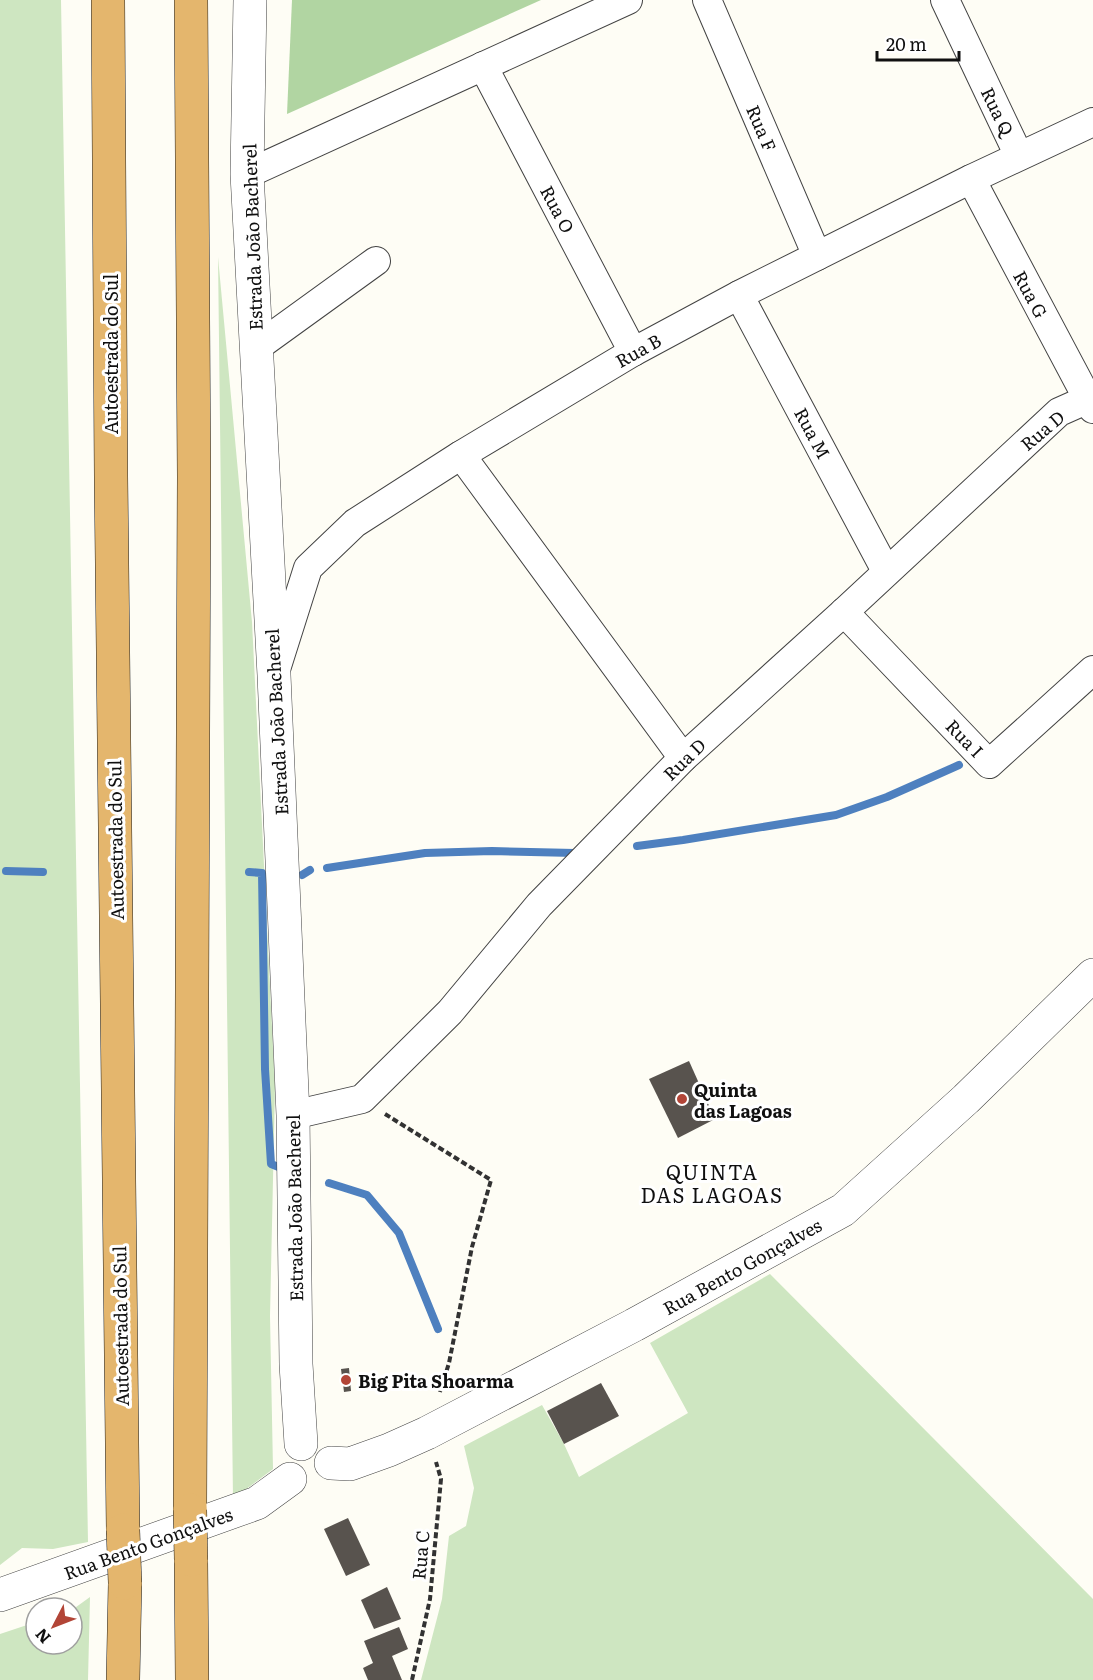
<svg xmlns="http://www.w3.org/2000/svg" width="1093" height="1680" font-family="Literata,serif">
	<rect width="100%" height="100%" fill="#fefdf5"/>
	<g fill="#cee6c1">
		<polygon points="0,0 61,0 88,1542 53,1549 22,1548 0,1565"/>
		<polygon points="218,257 252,622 275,1088 270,1316 273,1469 233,1499"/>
		<polygon points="770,1274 1093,1599 1093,1680 421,1680 442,1599 449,1536 466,1526 474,1488 464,1446 542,1405 564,1444 579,1477 688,1413 650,1343"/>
		<polygon points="90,1597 88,1680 0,1680 0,1634 36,1622 36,1644 72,1644 72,1610"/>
	</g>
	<polygon fill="#b1d5a2" points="292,0 541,0 287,114"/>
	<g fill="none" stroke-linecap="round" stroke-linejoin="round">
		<g stroke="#4e80bf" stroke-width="8">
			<polyline points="637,846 683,840 836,815 887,797 959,765"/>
			<polyline points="327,868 425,853 492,851 575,853"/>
			<polyline points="6,871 43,872"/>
			<polyline points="249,872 262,873 265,1069 271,1164 281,1168"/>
			<polyline points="302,875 310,870"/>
			<polyline points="329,1183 367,1195 399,1233 438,1329"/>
		</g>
	</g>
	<g fill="#58534e">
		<polygon points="689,1061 715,1119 678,1138 649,1079"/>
		<polygon points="349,1368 351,1391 344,1392 341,1369"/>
		<polygon points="601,1383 619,1416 564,1444 547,1411"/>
		<polygon points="348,1518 370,1565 346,1576 324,1529"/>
		<polygon points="387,1587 401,1619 374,1629 361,1600"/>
		<polygon points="399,1627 408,1649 392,1656 402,1680 368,1680 363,1668 373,1663 364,1641"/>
	</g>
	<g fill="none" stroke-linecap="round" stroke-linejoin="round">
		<defs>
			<g id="minor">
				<polyline points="707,0 817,256"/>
				<polyline points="945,0 1019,156"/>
				<polyline points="483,66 633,352"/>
				<polyline points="247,174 628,0"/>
				<polyline points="971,179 1093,409"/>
				<polyline points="739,295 886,571"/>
				<polyline points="257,347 376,261"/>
				<polyline points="461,455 683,758"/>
				<polyline points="844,612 989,764 1093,670"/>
				<polyline points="277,666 308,568 355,523 461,455 633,352 739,295 971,179 1093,122"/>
				<polyline points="293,1115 362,1099 450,1012 539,905 683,758 844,612 1059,412 1086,400"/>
			</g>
			<g id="tertiary">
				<polyline points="250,0 247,174 274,675 293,1115 296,1364 301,1444"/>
				<polyline points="331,1463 350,1464 389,1450 427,1433 634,1325 843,1210 966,1099 1093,975"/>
				<polyline points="0,1595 257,1503 290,1479"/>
			</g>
			<g id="motorway">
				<polyline points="108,0 111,476 123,1530"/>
				<polyline points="190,1510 194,476 191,0"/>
				<polyline points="191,1560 192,1680"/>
				<polyline points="123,1680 125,1583"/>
			</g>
		</defs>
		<use href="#minor" stroke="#434343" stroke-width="30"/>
		<use href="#tertiary" stroke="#434343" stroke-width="34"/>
		<use href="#motorway" stroke="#212121" stroke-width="34"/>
		<g stroke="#323232" stroke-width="4" stroke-dasharray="6 3" stroke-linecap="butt">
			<polyline points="385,1114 491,1180 472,1247 449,1363 440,1392"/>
			<polyline points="412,1680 430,1599 441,1479 436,1462"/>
		</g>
		<use href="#minor" stroke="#fff" stroke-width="28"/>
		<use href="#tertiary" stroke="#fff" stroke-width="33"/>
		<use href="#motorway" stroke="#e4b66d" stroke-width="33"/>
		<defs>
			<g id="motorway-bridge">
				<polyline points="190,1510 191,1560"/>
				<polyline points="123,1530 125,1583"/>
			</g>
		</defs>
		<use href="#motorway-bridge" stroke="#212121" stroke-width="34" stroke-linecap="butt"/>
		<use href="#motorway-bridge" stroke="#e4b66d" stroke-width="33"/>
	</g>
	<g fill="#b24537" stroke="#fff" stroke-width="2">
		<circle cx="682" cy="1099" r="6"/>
		<circle cx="346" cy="1380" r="6"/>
	</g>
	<g text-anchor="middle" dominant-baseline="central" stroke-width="6" stroke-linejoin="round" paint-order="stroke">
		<g font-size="18" fill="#101010" stroke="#fff">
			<text transform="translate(998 111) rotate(64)">Rua Q</text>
			<text transform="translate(762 128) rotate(67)">Rua F</text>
			<text transform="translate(558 209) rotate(62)">Rua O</text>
			<text transform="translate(252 237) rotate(-92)">Estrada João Bacherel</text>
			<text transform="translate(1031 294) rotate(62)">Rua G</text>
			<text transform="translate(638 350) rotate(-29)">Rua B</text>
			<text transform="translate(110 354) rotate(-90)">Autoestrada do Sul</text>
			<text transform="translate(1042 430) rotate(-40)">Rua D</text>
			<text transform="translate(813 433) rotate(62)">Rua M</text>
			<text transform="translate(276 722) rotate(-93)">Estrada João Bacherel</text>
			<text transform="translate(965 738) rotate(46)">Rua I</text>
			<text transform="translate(684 759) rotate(-44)">Rua D</text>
			<text transform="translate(115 840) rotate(-91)">Autoestrada do Sul</text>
			<text transform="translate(294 1208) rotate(-91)">Estrada João Bacherel</text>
			<text transform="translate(742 1266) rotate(-29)">Rua Bento Gonçalves</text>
			<text transform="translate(120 1326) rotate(-91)">Autoestrada do Sul</text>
			<text transform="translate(148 1543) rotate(-20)">Rua Bento Gonçalves</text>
			<text transform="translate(420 1555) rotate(-85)">Rua C</text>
		</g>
		<g font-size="18" font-weight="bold" fill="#101010" stroke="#fff" text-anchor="start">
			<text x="694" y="1089">Quinta<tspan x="694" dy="21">das Lagoas</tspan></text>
			<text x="358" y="1380">Big Pita Shoarma</text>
		</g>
		<g font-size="20" letter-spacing="1.5" fill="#101010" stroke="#fff">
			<text x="712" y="1171">QUINTA<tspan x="712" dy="23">DAS LAGOAS</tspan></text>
		</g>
	</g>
	<g transform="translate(54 1626) rotate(228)"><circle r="28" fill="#ffffff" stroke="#9f9f9f" stroke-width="1.5"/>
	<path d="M0-4.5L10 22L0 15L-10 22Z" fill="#b24537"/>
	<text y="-9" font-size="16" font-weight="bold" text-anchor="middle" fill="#101010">N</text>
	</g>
	<path d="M877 51v9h82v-9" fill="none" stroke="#101010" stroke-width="3"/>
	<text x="886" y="51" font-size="18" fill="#101010" stroke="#ffffff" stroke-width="4.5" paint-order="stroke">20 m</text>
</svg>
